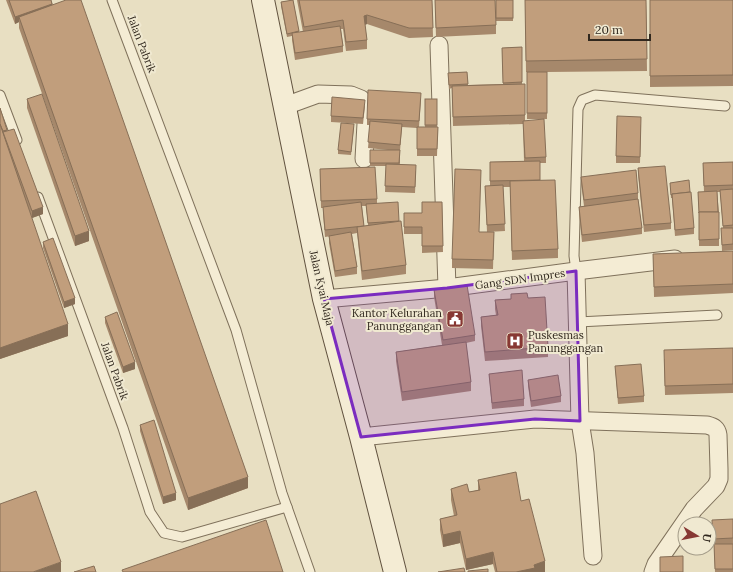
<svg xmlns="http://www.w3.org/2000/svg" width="733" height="572" font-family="Lora,serif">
	<rect width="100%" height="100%" fill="#e8dfc2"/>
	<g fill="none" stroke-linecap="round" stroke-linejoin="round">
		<defs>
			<g id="service">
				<polyline points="112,0 236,330 282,493 310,572"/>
				<polyline points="0,95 17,140"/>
				<polyline points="38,197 123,428 150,512 164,533 182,537 287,507"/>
				<polyline points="576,271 574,256 578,109 582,100 595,95 725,106"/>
				<polyline points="578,322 717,315"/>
			</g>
			<g id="minor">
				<polyline points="439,45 447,288"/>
				<polyline points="285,106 318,94 351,95 361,99 367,106 364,159"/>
				<polyline points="576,271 675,259"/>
				<polyline points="324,299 447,288 576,271 580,421 585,453 593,556"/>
				<path d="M361 437 535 419 707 425C714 427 717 428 718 435L719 469V479L716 486 694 509 656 564 653 572"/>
			</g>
			<polyline id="secondary" points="263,0 324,299 361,437 395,572"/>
		</defs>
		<use href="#service" stroke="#7f715b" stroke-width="11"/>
		<use href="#minor" stroke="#7f715b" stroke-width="19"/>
		<use href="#secondary" stroke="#61523f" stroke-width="24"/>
		<use href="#service" stroke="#f4ecd4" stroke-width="9"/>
		<use href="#minor" stroke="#f4ecd4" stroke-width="17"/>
		<use href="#secondary" stroke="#f4ecd4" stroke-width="22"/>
	</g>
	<g fill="#a6886b" fill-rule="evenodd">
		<polygon points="6,0 51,0 248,488 188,510 19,28 19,22 15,24"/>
		<polygon points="293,0 299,32 303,32 297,0 432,0 433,37 409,38 367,24 365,25 367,40 367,49 346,51 343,29 341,29 343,46 343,52 295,60 292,40 292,36 287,37 281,6 281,2"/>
		<polygon points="435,0 496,25 496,34 436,37"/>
		<rect x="496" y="0" width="17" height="21"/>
		<polygon points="525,0 646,0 647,71 547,72 547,119 527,119 527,72 526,72"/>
		<polygon points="650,0 733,0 733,86 650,87"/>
		<polygon points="522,47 522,84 525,84 525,120 546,157 546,163 540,163 540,180 558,249 558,258 512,260 510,187 503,187 505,231 487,232 485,186 490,186 490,162 524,161 523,124 453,126 452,88 449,89 448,73 467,72 468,85 503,84 502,48"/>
		<polygon points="27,99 89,241 75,246 27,108"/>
		<polygon points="421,99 419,127 425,127 425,99 437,99 437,127 438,127 437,156 417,156 417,128 402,127 400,151 400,164 416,171 415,193 385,192 386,166 370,166 370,150 388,150 368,148 370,125 367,125 367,119"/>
		<polygon points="365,106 363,124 331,122 331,116"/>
		<polygon points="0,108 7,131 43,214 32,218 25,198 68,336 0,359"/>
		<polygon points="641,124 640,163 616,163 616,156"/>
		<polygon points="354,127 351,155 338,154 338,150"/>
		<polygon points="733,162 733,250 722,251 721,228 723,228 720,192 717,192 719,212 719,246 699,246 699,216 698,192 704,192 703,163"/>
		<polygon points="638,168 671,223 671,229 644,232 638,175"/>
		<path d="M320 169 377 199V204L399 222 406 265V274L362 280 357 233 352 234 357 267V274L335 277 329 243V236H331L325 237 323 214V208H321ZM362 206H366L368 225 364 226Z"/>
		<polygon points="581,177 638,193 638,199 642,228 642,234 582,242 579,213 579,207 584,206 581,183"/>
		<polygon points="670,183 694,228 694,234 675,236 672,198 671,198"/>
		<polygon points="442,202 443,252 422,253 422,234 404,234 404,213 422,213"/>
		<polygon points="480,232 494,232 493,269 452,268 452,259"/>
		<polygon points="43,242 75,304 64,308 43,248"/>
		<polygon points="733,251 733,293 654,297 653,254"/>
		<polygon points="434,290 475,335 475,341 466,343 471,382 471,391 402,401 396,361 396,352 442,345 434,297"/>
		<polygon points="511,294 528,298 548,347 548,357 485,361 481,326 481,317 496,315 495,309 495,300 511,299"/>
		<polygon points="105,317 135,369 123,373 105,323"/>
		<polygon points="733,348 733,393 665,395 664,359"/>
		<polygon points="615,366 644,396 644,402 618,404"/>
		<polygon points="489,374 524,399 524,406 492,409"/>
		<polygon points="528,380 561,396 561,402 531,407 528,386"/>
		<polygon points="140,425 176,500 163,504 140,431"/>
		<polygon points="478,480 521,501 545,572 495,572 493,564 466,570 460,543 443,547 440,530 440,519 454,516 451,500 451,489 469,492 478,490"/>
		<polygon points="733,519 733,572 715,572 714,545 713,545 712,527"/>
	</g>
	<g fill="#876f57">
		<polygon points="52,4 52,10 19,17 19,22 15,24 15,17"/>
		<polygon points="367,15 367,24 364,25 364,16"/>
		<polygon points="43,207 43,214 32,218 32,211"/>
		<polygon points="89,231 89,241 75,246 75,236"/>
		<polygon points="75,298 75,304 64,308 64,302"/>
		<polygon points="68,324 68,336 0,359 0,348"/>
		<polygon points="135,362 135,369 123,373 123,367"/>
		<polygon points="248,477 248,488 188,510 188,498"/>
		<polygon points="176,493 176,500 163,504 163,497"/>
		<polygon points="460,531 460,543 443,547 443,535"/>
		<polygon points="493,552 493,564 466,570 466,559"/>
		<polygon points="545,561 545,572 516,572 534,565"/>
		<polygon points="61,562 61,572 33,572"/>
	</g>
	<g fill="#c19e7c" stroke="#876f57">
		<polygon points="9,0 51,0 52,4 15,17"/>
		<polygon points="66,0 81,0 248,477 188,498 19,17"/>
		<polygon points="293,0 299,31 287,34 281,2"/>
		<polygon points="299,0 432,0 433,28 409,28 367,15 364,16 367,40 346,42 343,20 304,27"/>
		<polygon points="435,0 495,0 496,25 436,28"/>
		<rect x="496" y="0" width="17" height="18"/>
		<polygon points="525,0 646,0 647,59 526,61"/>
		<polygon points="650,0 733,0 733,75 650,76"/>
		<polygon points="340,26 343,46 295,53 292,33"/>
		<polygon points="522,47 522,82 503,83 502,48"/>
		<polygon points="467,72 468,84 449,85 448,73"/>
		<rect x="527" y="72" width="20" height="41"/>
		<polygon points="525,84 525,115 453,117 452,86"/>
		<polygon points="368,90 421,93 419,121 367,119"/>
		<polygon points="42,94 89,231 75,236 27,99"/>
		<polygon points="332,97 365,100 363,118 331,116"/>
		<rect x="425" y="99" width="12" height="26"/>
		<polygon points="0,108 7,130 3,131 0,124"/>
		<polygon points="617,116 641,117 640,157 616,156"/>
		<polygon points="544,119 546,157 525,158 523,121"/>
		<polygon points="370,121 402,124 400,145 368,142"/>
		<polygon points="341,123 354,124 351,152 338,150"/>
		<polygon points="0,124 68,324 0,348"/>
		<polygon points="417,127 438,127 437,149 417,149"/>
		<polygon points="14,129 43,207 32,211 3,132"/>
		<polygon points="370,150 400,150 399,163 370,163"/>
		<polygon points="540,161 540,180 490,181 490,162"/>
		<polygon points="733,162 733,185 704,186 703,163"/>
		<polygon points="386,164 416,165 415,187 385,186"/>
		<polygon points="665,166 671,223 644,225 638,168"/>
		<polygon points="375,167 377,199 321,201 320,169"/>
		<polygon points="455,169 481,170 479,232 494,232 493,260 452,259"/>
		<polygon points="636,170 638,193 584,200 581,177"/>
		<polygon points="555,180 558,249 512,251 510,181"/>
		<polygon points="689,180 690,192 672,194 672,195 671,195 670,183"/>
		<polygon points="503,185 505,224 487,225 485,186"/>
		<polygon points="733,189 733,225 723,226 720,190"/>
		<polygon points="717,191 718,212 699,212 699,213 698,192"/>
		<polygon points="691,192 694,228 675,230 672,194"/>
		<polygon points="638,199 642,228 582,235 579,207"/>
		<polygon points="361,202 364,226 325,230 323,207"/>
		<polygon points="398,202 399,221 368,223 366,204"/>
		<polygon points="422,202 442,202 443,246 422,246 422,227 404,227 404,213 422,213"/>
		<polygon points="699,212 719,212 719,239 699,240"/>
		<polygon points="401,221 406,265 362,271 357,227"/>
		<polygon points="721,228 733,228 733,244 722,245"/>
		<polygon points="351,232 357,267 335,271 329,236"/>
		<polygon points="53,238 75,298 64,302 43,242"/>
		<polygon points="733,251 733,284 654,287 653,254"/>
		<polygon points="467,285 475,335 443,340 434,290"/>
		<polygon points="527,293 528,298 545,297 548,347 485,352 481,317 498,315 495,300 511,299 511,294"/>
		<polygon points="117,312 135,362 123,367 105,317"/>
		<polygon points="466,342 471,382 402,392 396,352"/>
		<polygon points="733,348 733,384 665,386 664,350"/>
		<polygon points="641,364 644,396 618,398 615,366"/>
		<polygon points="522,370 524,399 492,403 489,374"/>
		<polygon points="558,375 561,396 531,401 528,380"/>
		<polygon points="154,420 176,493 163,497 140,425"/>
		<polygon points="516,472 521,501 529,499 545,561 534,565 535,568 516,572 497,572 493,552 466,559 460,531 443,535 440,519 457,515 451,489 467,484 469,492 480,490 478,480"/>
		<polygon points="36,491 61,562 33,572 0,572 0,504"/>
		<polygon points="733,519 733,538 713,539 712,520"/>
		<polygon points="266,520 283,572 123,572 122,570"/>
		<polygon points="714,544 733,544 733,569 715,569"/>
		<polygon points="683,556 683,572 660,572 660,557"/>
		<polygon points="94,566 96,572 74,572"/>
		<polygon points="464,568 465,572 438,572"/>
		<polygon points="488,569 488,572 468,572 468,571"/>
	</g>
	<path fill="#7b2cbf" fill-opacity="0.2" stroke="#7b2cbf" stroke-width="3" stroke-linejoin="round" d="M576 271 580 421 535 419 361 437 324 299 447 288Z"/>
	<defs>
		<symbol id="civic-square" viewBox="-11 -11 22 22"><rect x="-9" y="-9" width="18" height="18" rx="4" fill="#873833" stroke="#f0e9d1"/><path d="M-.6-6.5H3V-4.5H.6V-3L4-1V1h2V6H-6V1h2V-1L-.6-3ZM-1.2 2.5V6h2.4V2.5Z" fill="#fff"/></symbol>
		<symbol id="hospital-square" viewBox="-11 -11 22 22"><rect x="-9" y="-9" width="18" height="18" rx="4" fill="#873833" stroke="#f0e9d1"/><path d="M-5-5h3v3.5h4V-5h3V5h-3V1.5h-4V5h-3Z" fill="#fff"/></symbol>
	</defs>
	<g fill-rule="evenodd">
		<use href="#civic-square" x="445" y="309" width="20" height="20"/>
		<use href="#hospital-square" x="505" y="331" width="20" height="20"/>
	</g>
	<g text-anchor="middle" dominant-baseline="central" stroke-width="4" stroke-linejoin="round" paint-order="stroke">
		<g font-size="11" fill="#31281e" stroke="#f0e9d1">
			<text transform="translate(142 44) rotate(69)">Jalan Pabrik</text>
			<text transform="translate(520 279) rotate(-8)">Gang SDN Impres</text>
			<text transform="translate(322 288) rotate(77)">Jalan Kyai Maja</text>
			<text transform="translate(115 371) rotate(70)">Jalan Pabrik</text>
		</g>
		<g font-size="11" fill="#31281e" stroke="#f0e9d1" text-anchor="end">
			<text x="442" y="313">Kantor Kelurahan<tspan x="442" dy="13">Panunggangan</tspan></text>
			<text x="528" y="335" text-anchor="start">Puskesmas<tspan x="528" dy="13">Panunggangan</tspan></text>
		</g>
	</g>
	<g transform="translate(697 536) rotate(100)"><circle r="19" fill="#f0e9d1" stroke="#a49c89"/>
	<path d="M0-3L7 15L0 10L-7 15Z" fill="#873833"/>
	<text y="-6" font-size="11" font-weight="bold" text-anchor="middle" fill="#31281e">U</text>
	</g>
	<path d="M589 34v6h61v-6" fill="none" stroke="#31281e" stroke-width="2"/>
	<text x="595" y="34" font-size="12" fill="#31281e" stroke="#f0e9d1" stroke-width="3" paint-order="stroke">20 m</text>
</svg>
